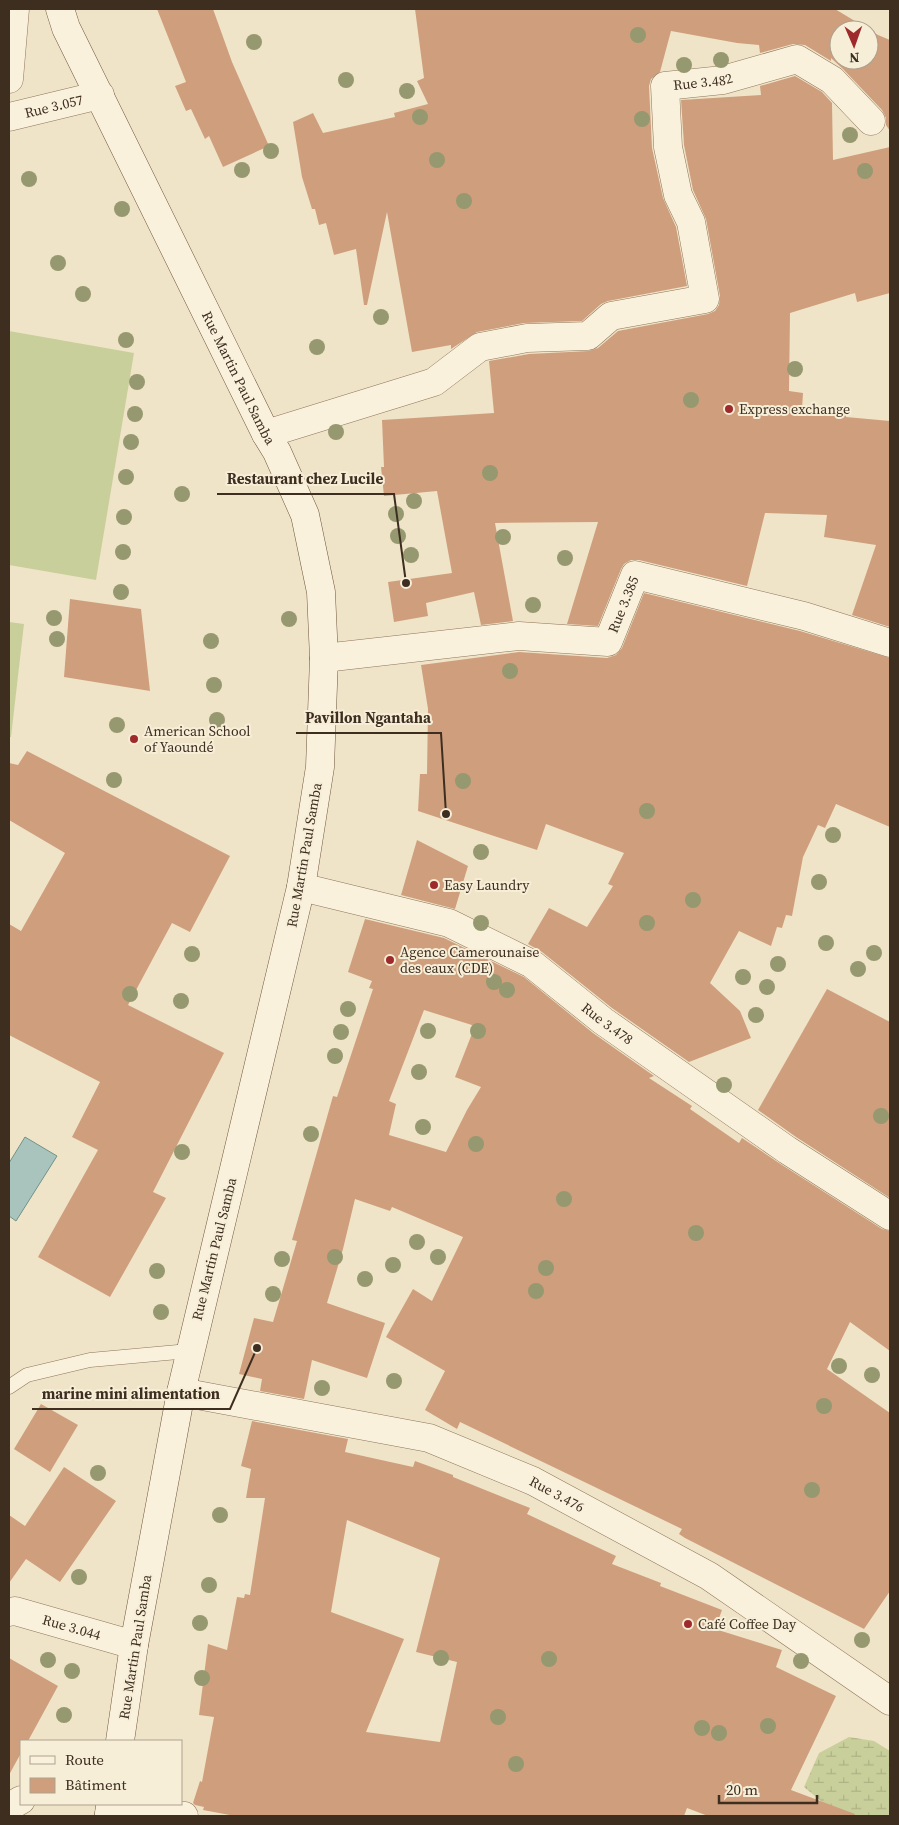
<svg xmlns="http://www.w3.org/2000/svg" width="899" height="1825" font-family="'Source Serif 4',serif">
	<defs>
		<pattern id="wetland-marsh" width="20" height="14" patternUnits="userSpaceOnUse" patternTransform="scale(1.25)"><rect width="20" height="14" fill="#c9cf9b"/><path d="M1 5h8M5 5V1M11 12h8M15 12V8" fill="none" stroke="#aeb285"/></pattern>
	</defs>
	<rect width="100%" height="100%" fill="#f0e4c8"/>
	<polygon fill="url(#wetland-marsh)" points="849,1737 874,1741 890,1751 890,1816 852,1816 828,1807 804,1787 819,1753"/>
	<g fill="#c9cf9b">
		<polygon points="9,331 134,353 96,580 9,565"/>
		<polygon points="9,622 24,624 11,737 9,737"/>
	</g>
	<polygon fill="#a9c4bc" stroke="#6f938a" points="25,1137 57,1156 16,1221 9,1216 9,1163"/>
	<g fill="#cf9f7d" fill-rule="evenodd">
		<polygon points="157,9 213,9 232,62 269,146 223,167 209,136 205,139 191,109 186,111 175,86 186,82"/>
		<path d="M415 9H835L878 35 890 40V131L886 125V118L882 110 843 69 831 58V61L805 45 793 44 760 53 759 45 737 43 671 31 660 72 651 79 649 86 652 148 663 198 676 227 687 286 608 301 601 304 582 321 524 323 477 332 451 349V345L412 352 387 212 367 305H364L356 249 334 255 326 223 319 225 315 209H312L302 177 293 122 313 113 323 133 395 117 394 113 428 104 417 81 424 78ZM839 30H869V60H839Z"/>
		<polygon points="795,76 822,92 832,103 833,160 890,147 890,293 857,302 855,293 790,313 789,391 803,393 802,409 846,412 846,417 890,421 890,627 852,615 876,545 824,537 827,515 765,513 747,586 639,560 631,560 624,564 621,569 598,626 567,624 598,522 495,523 513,621 481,625 474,592 426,603 428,616 394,622 388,582 452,573 437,491 384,496 381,467 384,467 382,420 494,413 489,361 529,354 589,351 598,348 618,331 708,314 715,311 719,305 720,296 706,219 693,190 684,145 681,100 761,95 760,86"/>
		<polygon points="644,593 800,631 890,658 890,827 836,804 825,828 818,825 803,857 792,916 786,915 782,928 777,927 771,946 739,931 710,983 740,1011 751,1038 689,1062 612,1008 542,952 528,944 549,908 587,927 613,886 608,884 624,853 546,824 537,850 418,811 420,774 427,774 428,709 421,665 519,652 607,658 616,655 622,648"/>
		<polygon points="70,599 141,609 150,691 64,677"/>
		<polygon points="27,751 230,856 190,932 172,923 128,1005 224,1053 153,1192 166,1198 110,1297 38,1257 98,1150 72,1137 100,1082 9,1035 9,924 21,931 65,853 9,820 9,763 18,765"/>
		<polygon points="417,840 468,866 455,909 401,895"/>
		<path d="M365 919 444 938 524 977 593 1033 654 1076 649 1078 692 1106 690 1109 739 1143 742 1138 779 1163 882 1229 890 1231V1351L850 1322 827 1369 890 1413V1591L864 1629 685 1538 679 1534 682 1529 460 1422 457 1429 425 1410 445 1371 386 1337 413 1289 432 1301 463 1237 392 1207 390 1211 355 1199 343 1249 327 1303 385 1323 367 1378 312 1360 304 1399 260 1391 262 1379 239 1374 254 1318 273 1322 297 1241 292 1240 333 1096 337 1097 373 989 369 988 372 981 348 972ZM424 1010 475 1026 455 1077 481 1087 467 1110 446 1152 389 1135 396 1104 389 1101Z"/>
		<polygon points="827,989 890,1022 890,1198 796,1137 758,1110"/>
		<polygon points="41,1404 78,1425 50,1472 14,1449"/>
		<path d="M252 1421 348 1439 345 1452 413 1467 415 1461 453 1475V1477L530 1508 527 1514 616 1556 612 1564 661 1583 660 1586 722 1610 715 1629 782 1650 776 1667 836 1696 791 1790 855 1814 854 1816H708L687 1808 684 1816H235L203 1810 204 1807 195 1805 193 1803 200 1781 202 1782 214 1717 199 1715 208 1644 227 1650 237 1597 244 1598 245 1594 250 1595 265 1498H246L251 1469 241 1466ZM347 1520 440 1558 416 1652 457 1662 440 1742 366 1732 404 1639 331 1612Z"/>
		<polygon points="64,1467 116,1501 60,1582 26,1559 9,1583 9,1515 25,1526"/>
		<polygon points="9,1658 58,1686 28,1741 21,1741 21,1753 9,1775"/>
	</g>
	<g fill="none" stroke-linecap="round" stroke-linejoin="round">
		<defs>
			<polyline id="lane" points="9,1387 27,1375 90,1360 189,1351"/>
			<g id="street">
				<polyline points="9,79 15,9"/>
				<path id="s1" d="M9 117 100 95"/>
				<path id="s2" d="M266 434 434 382 480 347 527 338 588 336 611 316 705 299 691 222 678 195 668 147 665 86 723 80 797 59 832 80 871 121"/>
				<path id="s3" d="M324 658 519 636 608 642 635 575 804 616 890 643"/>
				<path id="s4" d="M301 887 449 923 532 964 603 1021 787 1150 890 1216"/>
				<path id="s5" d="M181 1392 429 1438 533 1481 709 1576 890 1701"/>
				<path id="s6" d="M9 1612 15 1611 134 1645"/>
				<polyline points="9,1807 21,1800"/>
				<polyline points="109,1814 176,1815 184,1816"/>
			</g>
			<g id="secondary">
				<path id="s7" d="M60 9 66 28 266 434 277 452 305 515 321 592 324 658 320 767 301 887 181 1392 134 1645 120 1741"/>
				<polyline points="109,1816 110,1804"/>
			</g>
		</defs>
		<use href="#lane" stroke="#8d765c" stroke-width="15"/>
		<use href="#street" stroke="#8d765c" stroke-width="29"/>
		<use href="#secondary" stroke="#6f573f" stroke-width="29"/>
		<use href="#lane" stroke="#faf1dc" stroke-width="14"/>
		<use href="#street" stroke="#faf1dc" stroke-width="28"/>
		<use href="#secondary" stroke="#faf1dc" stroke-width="28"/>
	</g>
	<g fill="#96986f">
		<circle cx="638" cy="35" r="8"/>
		<circle cx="254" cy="42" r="8"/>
		<circle cx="721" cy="60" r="8"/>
		<circle cx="684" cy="65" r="8"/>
		<circle cx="346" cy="80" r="8"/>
		<circle cx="407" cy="91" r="8"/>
		<circle cx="420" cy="117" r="8"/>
		<circle cx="642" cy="119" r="8"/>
		<circle cx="850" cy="135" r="8"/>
		<circle cx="271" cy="151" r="8"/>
		<circle cx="437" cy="160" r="8"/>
		<circle cx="242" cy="170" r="8"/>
		<circle cx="865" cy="171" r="8"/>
		<circle cx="29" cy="179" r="8"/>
		<circle cx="464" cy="201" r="8"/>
		<circle cx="122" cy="209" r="8"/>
		<circle cx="58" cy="263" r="8"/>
		<circle cx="83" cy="294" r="8"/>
		<circle cx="381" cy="317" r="8"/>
		<circle cx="126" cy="340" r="8"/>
		<circle cx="317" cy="347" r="8"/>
		<circle cx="795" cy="369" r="8"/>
		<circle cx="137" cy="382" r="8"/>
		<circle cx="691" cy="400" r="8"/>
		<circle cx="135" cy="414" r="8"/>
		<circle cx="336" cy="432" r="8"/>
		<circle cx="131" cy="442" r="8"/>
		<circle cx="490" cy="473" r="8"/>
		<circle cx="126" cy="477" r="8"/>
		<circle cx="182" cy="494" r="8"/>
		<circle cx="414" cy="501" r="8"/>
		<circle cx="396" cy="514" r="8"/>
		<circle cx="124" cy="517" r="8"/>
		<circle cx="398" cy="536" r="8"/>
		<circle cx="503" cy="537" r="8"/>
		<circle cx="123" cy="552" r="8"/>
		<circle cx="411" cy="555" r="8"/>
		<circle cx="565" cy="558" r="8"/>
		<circle cx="121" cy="592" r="8"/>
		<circle cx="533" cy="605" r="8"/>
		<circle cx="54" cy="618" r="8"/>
		<circle cx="289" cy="619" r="8"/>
		<circle cx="57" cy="639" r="8"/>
		<circle cx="211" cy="641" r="8"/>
		<circle cx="510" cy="671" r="8"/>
		<circle cx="214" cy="685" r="8"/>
		<circle cx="217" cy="720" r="8"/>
		<circle cx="117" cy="725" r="8"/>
		<circle cx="114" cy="780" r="8"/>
		<circle cx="463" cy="781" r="8"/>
		<circle cx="647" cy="811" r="8"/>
		<circle cx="833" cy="835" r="8"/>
		<circle cx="481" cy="852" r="8"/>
		<circle cx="819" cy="882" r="8"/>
		<circle cx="693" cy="900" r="8"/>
		<circle cx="481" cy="923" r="8"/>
		<circle cx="647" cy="923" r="8"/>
		<circle cx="826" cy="943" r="8"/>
		<circle cx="874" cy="953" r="8"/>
		<circle cx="192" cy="954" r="8"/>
		<circle cx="778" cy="964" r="8"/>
		<circle cx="858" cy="969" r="8"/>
		<circle cx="743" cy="977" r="8"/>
		<circle cx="494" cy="982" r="8"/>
		<circle cx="767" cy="987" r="8"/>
		<circle cx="507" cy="990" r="8"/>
		<circle cx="130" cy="994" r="8"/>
		<circle cx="181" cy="1001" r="8"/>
		<circle cx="348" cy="1009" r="8"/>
		<circle cx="756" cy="1015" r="8"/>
		<circle cx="428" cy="1031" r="8"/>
		<circle cx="478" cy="1031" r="8"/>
		<circle cx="341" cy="1032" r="8"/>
		<circle cx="335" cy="1056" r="8"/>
		<circle cx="419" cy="1072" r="8"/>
		<circle cx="724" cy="1085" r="8"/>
		<circle cx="881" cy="1116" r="8"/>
		<circle cx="423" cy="1127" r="8"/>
		<circle cx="311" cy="1134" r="8"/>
		<circle cx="476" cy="1144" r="8"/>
		<circle cx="182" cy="1152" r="8"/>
		<circle cx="564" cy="1199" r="8"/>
		<circle cx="696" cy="1233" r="8"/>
		<circle cx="417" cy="1242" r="8"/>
		<circle cx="335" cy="1257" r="8"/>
		<circle cx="438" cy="1257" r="8"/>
		<circle cx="282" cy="1259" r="8"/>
		<circle cx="393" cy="1265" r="8"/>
		<circle cx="546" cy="1268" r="8"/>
		<circle cx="157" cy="1271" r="8"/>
		<circle cx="365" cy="1279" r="8"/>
		<circle cx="536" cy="1291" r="8"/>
		<circle cx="273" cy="1294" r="8"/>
		<circle cx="161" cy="1312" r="8"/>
		<circle cx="839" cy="1366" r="8"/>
		<circle cx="872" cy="1375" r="8"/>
		<circle cx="394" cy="1381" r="8"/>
		<circle cx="322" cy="1388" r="8"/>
		<circle cx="824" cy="1406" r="8"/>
		<circle cx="98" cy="1473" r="8"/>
		<circle cx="812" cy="1490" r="8"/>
		<circle cx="220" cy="1515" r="8"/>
		<circle cx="79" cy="1577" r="8"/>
		<circle cx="209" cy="1585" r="8"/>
		<circle cx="200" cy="1623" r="8"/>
		<circle cx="862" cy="1640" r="8"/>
		<circle cx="441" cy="1658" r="8"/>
		<circle cx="549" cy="1659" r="8"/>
		<circle cx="48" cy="1660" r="8"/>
		<circle cx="801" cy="1661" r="8"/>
		<circle cx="72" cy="1671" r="8"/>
		<circle cx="202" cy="1678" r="8"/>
		<circle cx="64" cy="1715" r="8"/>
		<circle cx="498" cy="1717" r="8"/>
		<circle cx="768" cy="1726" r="8"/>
		<circle cx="702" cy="1728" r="8"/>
		<circle cx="719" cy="1733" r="8"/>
		<circle cx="516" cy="1764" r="8"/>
	</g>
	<g fill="#9e2a2b" stroke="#f7eed8" stroke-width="2">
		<circle cx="729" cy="409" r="5"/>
		<circle cx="134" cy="739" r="5"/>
		<circle cx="434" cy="885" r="5"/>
		<circle cx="390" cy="960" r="5"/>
		<circle cx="688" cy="1624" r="5"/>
	</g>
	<g text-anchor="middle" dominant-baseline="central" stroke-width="4" stroke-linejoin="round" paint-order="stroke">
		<g font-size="14" fill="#3d2e20" stroke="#f7eed8">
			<text stroke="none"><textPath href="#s2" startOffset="725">Rue 3.482</textPath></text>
			<text stroke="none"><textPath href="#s1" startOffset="46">Rue 3.057</textPath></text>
			<text stroke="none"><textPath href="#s7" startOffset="410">Rue Martin Paul Samba</textPath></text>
			<text stroke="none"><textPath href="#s3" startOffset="326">Rue 3.385</textPath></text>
			<text transform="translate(304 855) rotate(-80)">Rue Martin Paul Samba</text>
			<text stroke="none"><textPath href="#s4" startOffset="341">Rue 3.478</textPath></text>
			<text transform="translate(214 1249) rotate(-76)">Rue Martin Paul Samba</text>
			<text stroke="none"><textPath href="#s5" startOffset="392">Rue 3.476</textPath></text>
			<text stroke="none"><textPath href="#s6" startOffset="65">Rue 3.044</textPath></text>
			<text transform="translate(135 1647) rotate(-81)">Rue Martin Paul Samba</text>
		</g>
		<g font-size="14" fill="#3d2e20" stroke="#f7eed8" text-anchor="start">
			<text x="739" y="409">Express exchange</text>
			<text x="144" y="731">American School<tspan x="144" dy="16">of Yaoundé</tspan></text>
			<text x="444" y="885">Easy Laundry</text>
			<text x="400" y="952">Agence Camerounaise<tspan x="400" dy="16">des eaux (CDE)</tspan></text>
			<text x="698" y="1624">Café Coffee Day</text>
		</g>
	</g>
	<path fill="none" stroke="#3d2e20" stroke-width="2" d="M406 583L394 494H217M446 814L441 733H296M257 1348L230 1409H32"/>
	<g fill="#3d2e20" stroke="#f7eed8" stroke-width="2">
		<circle cx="406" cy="583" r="5"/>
		<circle cx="446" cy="814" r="5"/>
		<circle cx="257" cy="1348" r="5"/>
	</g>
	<g font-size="15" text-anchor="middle" font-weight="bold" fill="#3d2e20" stroke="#f7eed8" stroke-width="4" stroke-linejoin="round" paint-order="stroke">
		<text x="305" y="484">Restaurant chez Lucile</text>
		<text x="368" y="723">Pavillon Ngantaha</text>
		<text x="131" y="1399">marine mini alimentation</text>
	</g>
	<rect width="899" height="1825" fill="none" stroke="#3d2e20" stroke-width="20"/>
	<rect x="20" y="1740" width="162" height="65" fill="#f7eed8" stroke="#ada18e"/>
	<rect x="30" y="1756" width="25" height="8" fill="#faf1dc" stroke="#ada18e"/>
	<text x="65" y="1765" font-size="15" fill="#3d2e20">Route</text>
	<rect x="30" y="1778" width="25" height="15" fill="#cf9f7d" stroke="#ada18e"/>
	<text x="65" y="1790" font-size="15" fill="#3d2e20">Bâtiment</text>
	<g transform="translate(854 45) rotate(178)"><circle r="24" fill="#f7eed8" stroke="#ada18e"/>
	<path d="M0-4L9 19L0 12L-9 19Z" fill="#9e2a2b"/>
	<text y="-8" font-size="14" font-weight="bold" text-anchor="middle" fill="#3d2e20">N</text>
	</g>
	<path d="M719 1795v8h98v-8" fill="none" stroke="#3d2e20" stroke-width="2.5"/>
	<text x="726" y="1795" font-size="15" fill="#3d2e20" stroke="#f7eed8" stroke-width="4" paint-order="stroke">20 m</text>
</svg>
